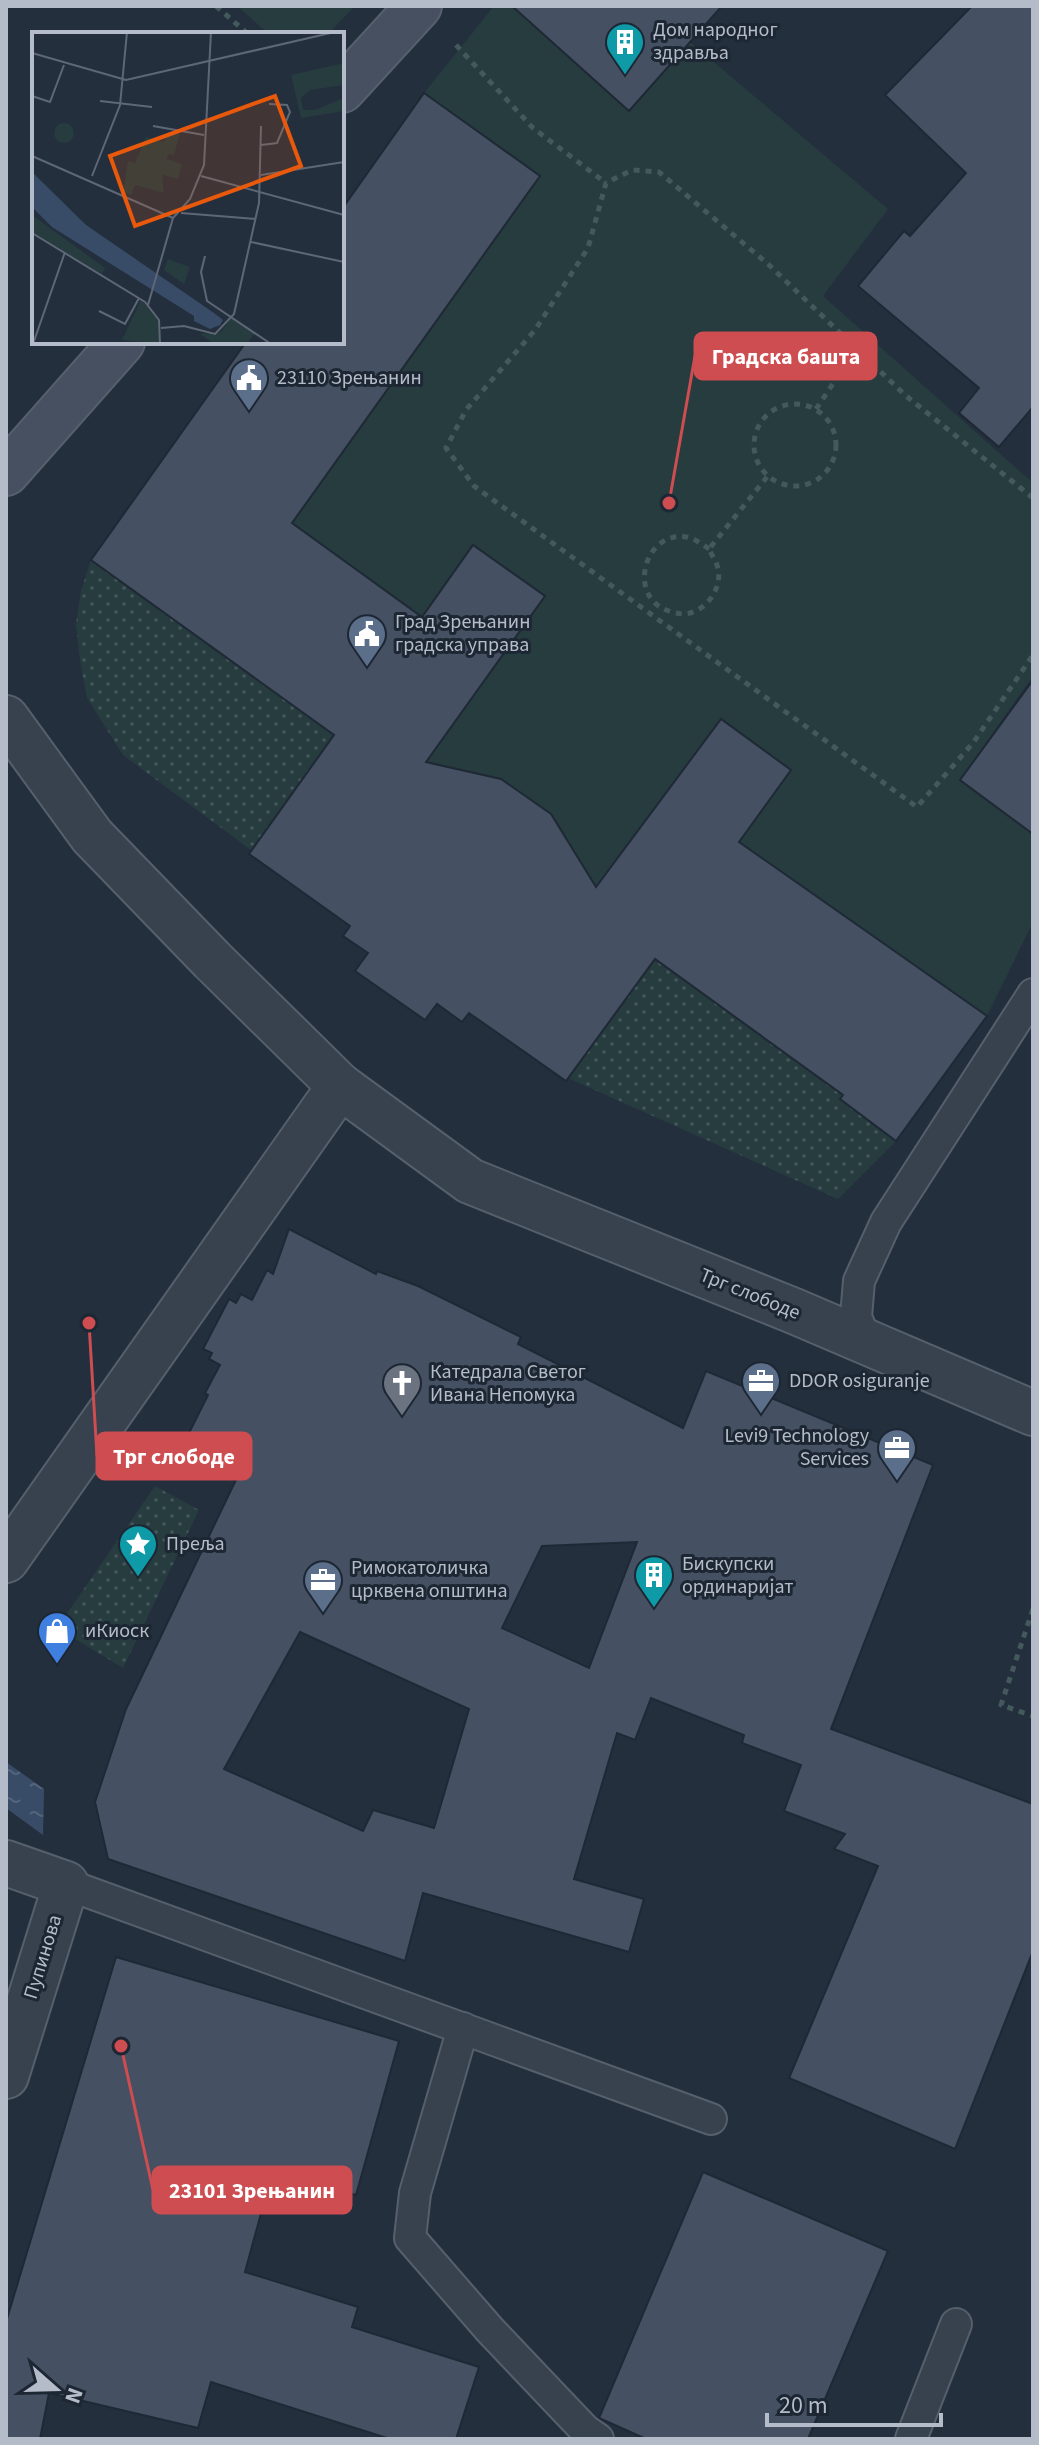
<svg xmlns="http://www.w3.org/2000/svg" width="1039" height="2445" font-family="'Source Sans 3',sans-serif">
	<defs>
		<pattern id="grass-dots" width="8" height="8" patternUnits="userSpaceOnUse" patternTransform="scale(2)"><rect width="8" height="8" fill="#263c3f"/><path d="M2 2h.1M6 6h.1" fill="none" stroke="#435659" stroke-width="1.8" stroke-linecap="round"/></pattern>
		<pattern id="water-ripples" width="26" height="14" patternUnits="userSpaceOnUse" patternTransform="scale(2)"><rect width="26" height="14" fill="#394c67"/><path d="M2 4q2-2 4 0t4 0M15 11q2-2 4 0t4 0" fill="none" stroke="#53647b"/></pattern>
	</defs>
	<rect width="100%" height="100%" fill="#242f3e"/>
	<g fill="url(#grass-dots)">
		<polygon points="91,560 334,735 251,850 123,755 87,698 80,660 76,624 81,591"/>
		<polygon points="655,959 843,1095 840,1099 896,1141 838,1199 568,1078"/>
		<polygon points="155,1486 199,1510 123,1668 57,1628"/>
	</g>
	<g fill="#263c3f">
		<polygon points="237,6 355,6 328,34 269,34"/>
		<polygon points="494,6 512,6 629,110 690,42 888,209 823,296 1033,483 1033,676 960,780 1033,834 1033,922 987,1016 739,842 791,770 721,719 586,901 564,833 555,819 501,779 483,776 414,779 545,596 473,545 422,617 292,523 540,176 424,93"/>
	</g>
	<polygon fill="url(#water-ripples)" points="6,1762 44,1789 43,1835 6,1808"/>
	<g fill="#455162" stroke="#1f2835" stroke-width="2" fill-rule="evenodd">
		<polygon points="512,6 722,6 629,111"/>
		<polygon points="972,6 1033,6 1033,407 999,447 959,413 979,388 858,286 904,231 910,236 966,173 885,95"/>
		<polygon points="424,93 540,176 292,523 422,617 473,545 545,596 426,762 501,779 551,814 596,887 721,719 791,770 739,842 987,1016 896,1141 840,1099 843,1095 655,959 566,1081 469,1013 462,1022 437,1004 425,1020 355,971 368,953 343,936 350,926 249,854 334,735 91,560 246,342 342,342 342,209"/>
		<polygon points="1033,680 1033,834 960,780"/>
		<path d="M289 1229 376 1274 377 1271 418 1286 521 1337 518 1344 683 1428 706 1371 933 1465 831 1729 1033 1804V1951L955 2149 789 2078 878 1866 834 1849 845 1834 784 1811 801 1765 742 1743 744 1735 651 1698 635 1740 617 1733 574 1879 644 1899 629 1952 423 1893 405 1961 108 1859 95 1802 126 1709 245 1461 186 1439 208 1395 205 1393 220 1365 209 1359 212 1353 203 1349 229 1299 236 1303 241 1294 252 1300 267 1270 273 1274ZM637 1542 589 1668 502 1628 542 1546ZM300 1632 469 1709 434 1828 373 1810 363 1831 224 1769Z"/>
		<polygon points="116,1957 399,2041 356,2195 272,2173 245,2272 358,2307 352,2327 479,2367 456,2439 390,2439 211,2382 198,2428 49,2393 40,2439 6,2439 6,2322"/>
		<polygon points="703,2172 888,2251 808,2439 646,2439 599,2418"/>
	</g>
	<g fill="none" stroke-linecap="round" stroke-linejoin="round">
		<defs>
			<g id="lane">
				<polyline points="867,1343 856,1317 859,1281 886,1222 1033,994"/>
				<polyline points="66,1884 711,2119"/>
				<polyline points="463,2028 415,2193 410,2238 490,2330 585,2430 598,2439"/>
				<polyline points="911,2439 956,2324"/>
			</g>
			<g id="street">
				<polyline points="6,718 92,836 212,960 340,1086 470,1181 794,1311 1033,1413"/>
				<polyline points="6,1560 340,1086"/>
				<polyline points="6,1863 66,1884 6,2076"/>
			</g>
			<g id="secondary">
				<polyline points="342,90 419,6"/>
				<polyline points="6,473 122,342"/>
			</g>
		</defs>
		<use href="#lane" stroke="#565f6c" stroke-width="34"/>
		<use href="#street" stroke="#565f6c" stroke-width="48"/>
		<use href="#secondary" stroke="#565f6c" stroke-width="48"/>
		<g stroke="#44595c" stroke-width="5" stroke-dasharray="6 6" stroke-linecap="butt">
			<polyline points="216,6 248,34"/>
			<polyline points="456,45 533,128 606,183"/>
			<circle cx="795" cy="445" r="41"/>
			<polyline points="816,409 857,348"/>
			<polyline points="1033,498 905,395 768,264 659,172 632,170 606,183 588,248 535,330 466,410 446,448 474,486 917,807 973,743 1033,655"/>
			<path d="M709 549C703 545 694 538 687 537 645 530 627 594 666 610 674 613 681 615 690 613 709 608 724 585 717 565 715 559 711 554 709 549L767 477"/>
			<polyline points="1033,1609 1001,1705 1033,1716"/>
		</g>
		<use href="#lane" stroke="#38414e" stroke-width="30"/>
		<use href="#street" stroke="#38414e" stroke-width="44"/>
		<use href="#secondary" stroke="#465061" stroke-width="44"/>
	</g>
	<defs>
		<symbol id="building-pin" viewBox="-11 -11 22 30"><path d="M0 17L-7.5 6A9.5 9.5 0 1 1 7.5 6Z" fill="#0f9aa8" stroke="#1d2633"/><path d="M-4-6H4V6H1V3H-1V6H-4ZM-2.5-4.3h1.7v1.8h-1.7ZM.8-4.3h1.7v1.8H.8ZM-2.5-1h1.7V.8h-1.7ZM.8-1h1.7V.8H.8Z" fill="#fff"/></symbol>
		<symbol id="civic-pin" viewBox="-11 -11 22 30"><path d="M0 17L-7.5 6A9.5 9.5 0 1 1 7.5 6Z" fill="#5c6f8a" stroke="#1d2633"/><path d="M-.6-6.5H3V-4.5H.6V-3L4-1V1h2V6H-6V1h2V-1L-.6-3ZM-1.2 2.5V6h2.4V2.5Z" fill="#fff"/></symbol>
		<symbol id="office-pin" viewBox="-11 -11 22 30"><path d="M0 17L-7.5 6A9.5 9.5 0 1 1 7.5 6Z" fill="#5c6f8a" stroke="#1d2633"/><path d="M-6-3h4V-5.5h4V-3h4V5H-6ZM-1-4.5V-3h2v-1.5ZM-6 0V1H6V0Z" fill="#fff"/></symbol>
		<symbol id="church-pin" viewBox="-11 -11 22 30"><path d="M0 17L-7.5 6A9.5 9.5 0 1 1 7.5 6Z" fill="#6b7280" stroke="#1d2633"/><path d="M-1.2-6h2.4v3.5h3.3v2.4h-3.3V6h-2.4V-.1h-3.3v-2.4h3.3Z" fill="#fff"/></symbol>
		<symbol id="sight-pin" viewBox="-11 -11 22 30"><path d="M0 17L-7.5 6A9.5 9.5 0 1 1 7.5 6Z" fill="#0f9aa8" stroke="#1d2633"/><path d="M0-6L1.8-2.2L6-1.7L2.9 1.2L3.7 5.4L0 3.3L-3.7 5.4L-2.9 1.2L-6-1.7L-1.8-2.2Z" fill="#fff"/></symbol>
		<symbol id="shop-pin" viewBox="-11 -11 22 30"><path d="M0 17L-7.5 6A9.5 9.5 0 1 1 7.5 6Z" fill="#3f7fe0" stroke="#1d2633"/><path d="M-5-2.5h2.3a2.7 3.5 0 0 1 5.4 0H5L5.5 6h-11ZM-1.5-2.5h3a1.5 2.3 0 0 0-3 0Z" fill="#fff"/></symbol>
	</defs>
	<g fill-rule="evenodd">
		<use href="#building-pin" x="603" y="20" width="44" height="60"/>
		<use href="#civic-pin" x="227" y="356" width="44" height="60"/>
		<use href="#civic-pin" x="345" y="612" width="44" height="60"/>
		<use href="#office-pin" x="739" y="1359" width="44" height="60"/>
		<use href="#church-pin" x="380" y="1361" width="44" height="60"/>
		<use href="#office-pin" x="875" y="1426" width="44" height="60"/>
		<use href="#sight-pin" x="116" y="1522" width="44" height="60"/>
		<use href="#building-pin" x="632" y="1553" width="44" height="60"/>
		<use href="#office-pin" x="301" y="1558" width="44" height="60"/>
		<use href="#shop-pin" x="35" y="1609" width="44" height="60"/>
	</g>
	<g text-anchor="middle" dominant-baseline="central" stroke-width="6" stroke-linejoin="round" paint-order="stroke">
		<g font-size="20" fill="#b4bcc9" stroke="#1d2633" text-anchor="start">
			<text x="653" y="30">Дом народног<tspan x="653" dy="23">здравља</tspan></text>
			<text x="277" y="378">23110 Зрењанин</text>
			<text x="395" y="622">Град Зрењанин<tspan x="395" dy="23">градска управа</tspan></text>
			<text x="430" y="1372">Катедрала Светог<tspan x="430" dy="23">Ивана Непомука</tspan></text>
			<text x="789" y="1381">DDOR osiguranje</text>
			<text x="869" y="1436" text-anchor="end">Levi9 Technology<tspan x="869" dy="23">Services</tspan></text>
			<text x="166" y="1544">Преља</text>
			<text x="682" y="1564">Бискупски<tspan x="682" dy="23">ординаријат</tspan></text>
			<text x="351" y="1568">Римокатоличка<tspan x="351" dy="23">црквена општина</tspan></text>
			<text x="85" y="1631">иКиоск</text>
		</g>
		<g font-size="20" fill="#b4bcc9" stroke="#1d2633">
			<text transform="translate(750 1294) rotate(22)">Трг слободе</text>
			<text transform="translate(43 1957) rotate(-73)">Пупинова</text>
		</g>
	</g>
	<g transform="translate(32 32)">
		<rect width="312" height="312" fill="#242f3e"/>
		<path d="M312 31V53L278 58 269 66 271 78H283L312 66V79L269 86 259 43ZM109 268 127 288 128 312 90 308ZM200 285 223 301 215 312H182L168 302 189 300Z" fill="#263c3f"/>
		<path d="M22 101a10 10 0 1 1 20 0a10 10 0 1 1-20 0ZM135 101 148 102 142 123 136 122 135 127 150 132 146 147 130 143 132 161 103 153 99 163 91 160 96 129 103 131 114 105 132 110ZM0 183 73 236 70 242 0 201ZM136 227 158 235 152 252 132 238Z" fill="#263c3f"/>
		<path d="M0 140 54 193 182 281 191 288 188 293 178 297 162 289V284L20 195 0 175Z" fill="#394c67"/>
		<path fill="none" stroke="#5e6776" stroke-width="2" d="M0 21 94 48 303 0M0 64 18 70 32 33M68 69 120 75M121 94 172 103M229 113 245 111 258 80 255 73 237 72M0 124 141 186M229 143 312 130M60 144 88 73 95 0M169 144 312 183M149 181 224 187M141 186 158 167 172 133 179 0M0 201 113 270 127 288 128 312M219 210 312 230M173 224 169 240 175 269 239 312M116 273 141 186M67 279 93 292 107 266M129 296 152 294 183 302 202 282 227 171 229 94M1 312 33 220"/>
		<path fill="#e8590c" fill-opacity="0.15" stroke="#e8590c" stroke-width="4" d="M243 64 269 134 103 194 78 124Z"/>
		<rect width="312" height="312" fill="none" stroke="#b4bcc9" stroke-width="4"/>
	</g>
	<path fill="none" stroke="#ce4d50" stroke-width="3" d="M669 503L695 356M89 1323L97 1456M121 2046L153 2190"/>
	<g fill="#ce4d50" stroke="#1d2633" stroke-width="3">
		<circle cx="669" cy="503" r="8"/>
		<circle cx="89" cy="1323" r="8"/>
		<circle cx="121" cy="2046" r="8"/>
	</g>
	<g fill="#ce4d50" stroke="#ce4d50" stroke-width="3">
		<rect x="695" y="333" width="181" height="46" rx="8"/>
		<rect x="97" y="1433" width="154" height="46" rx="8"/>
		<rect x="153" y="2167" width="198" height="46" rx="8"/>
	</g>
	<g font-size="22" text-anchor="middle" font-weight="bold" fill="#fff">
		<text x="786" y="364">Градска башта</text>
		<text x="174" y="1464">Трг слободе</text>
		<text x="252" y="2198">23101 Зрењанин</text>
	</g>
	<rect width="1039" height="2445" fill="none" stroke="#b4bcc9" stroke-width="16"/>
	<g transform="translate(56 2389) rotate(110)" stroke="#1d2633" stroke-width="6" paint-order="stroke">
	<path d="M0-6L14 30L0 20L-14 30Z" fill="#b4bcc9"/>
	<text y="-12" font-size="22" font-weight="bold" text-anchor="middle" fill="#b4bcc9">N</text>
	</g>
	<path d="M767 2413v12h174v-12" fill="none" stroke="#b4bcc9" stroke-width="4"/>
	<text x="779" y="2413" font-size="24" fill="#b4bcc9" stroke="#1d2633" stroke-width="6" paint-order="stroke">20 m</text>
</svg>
